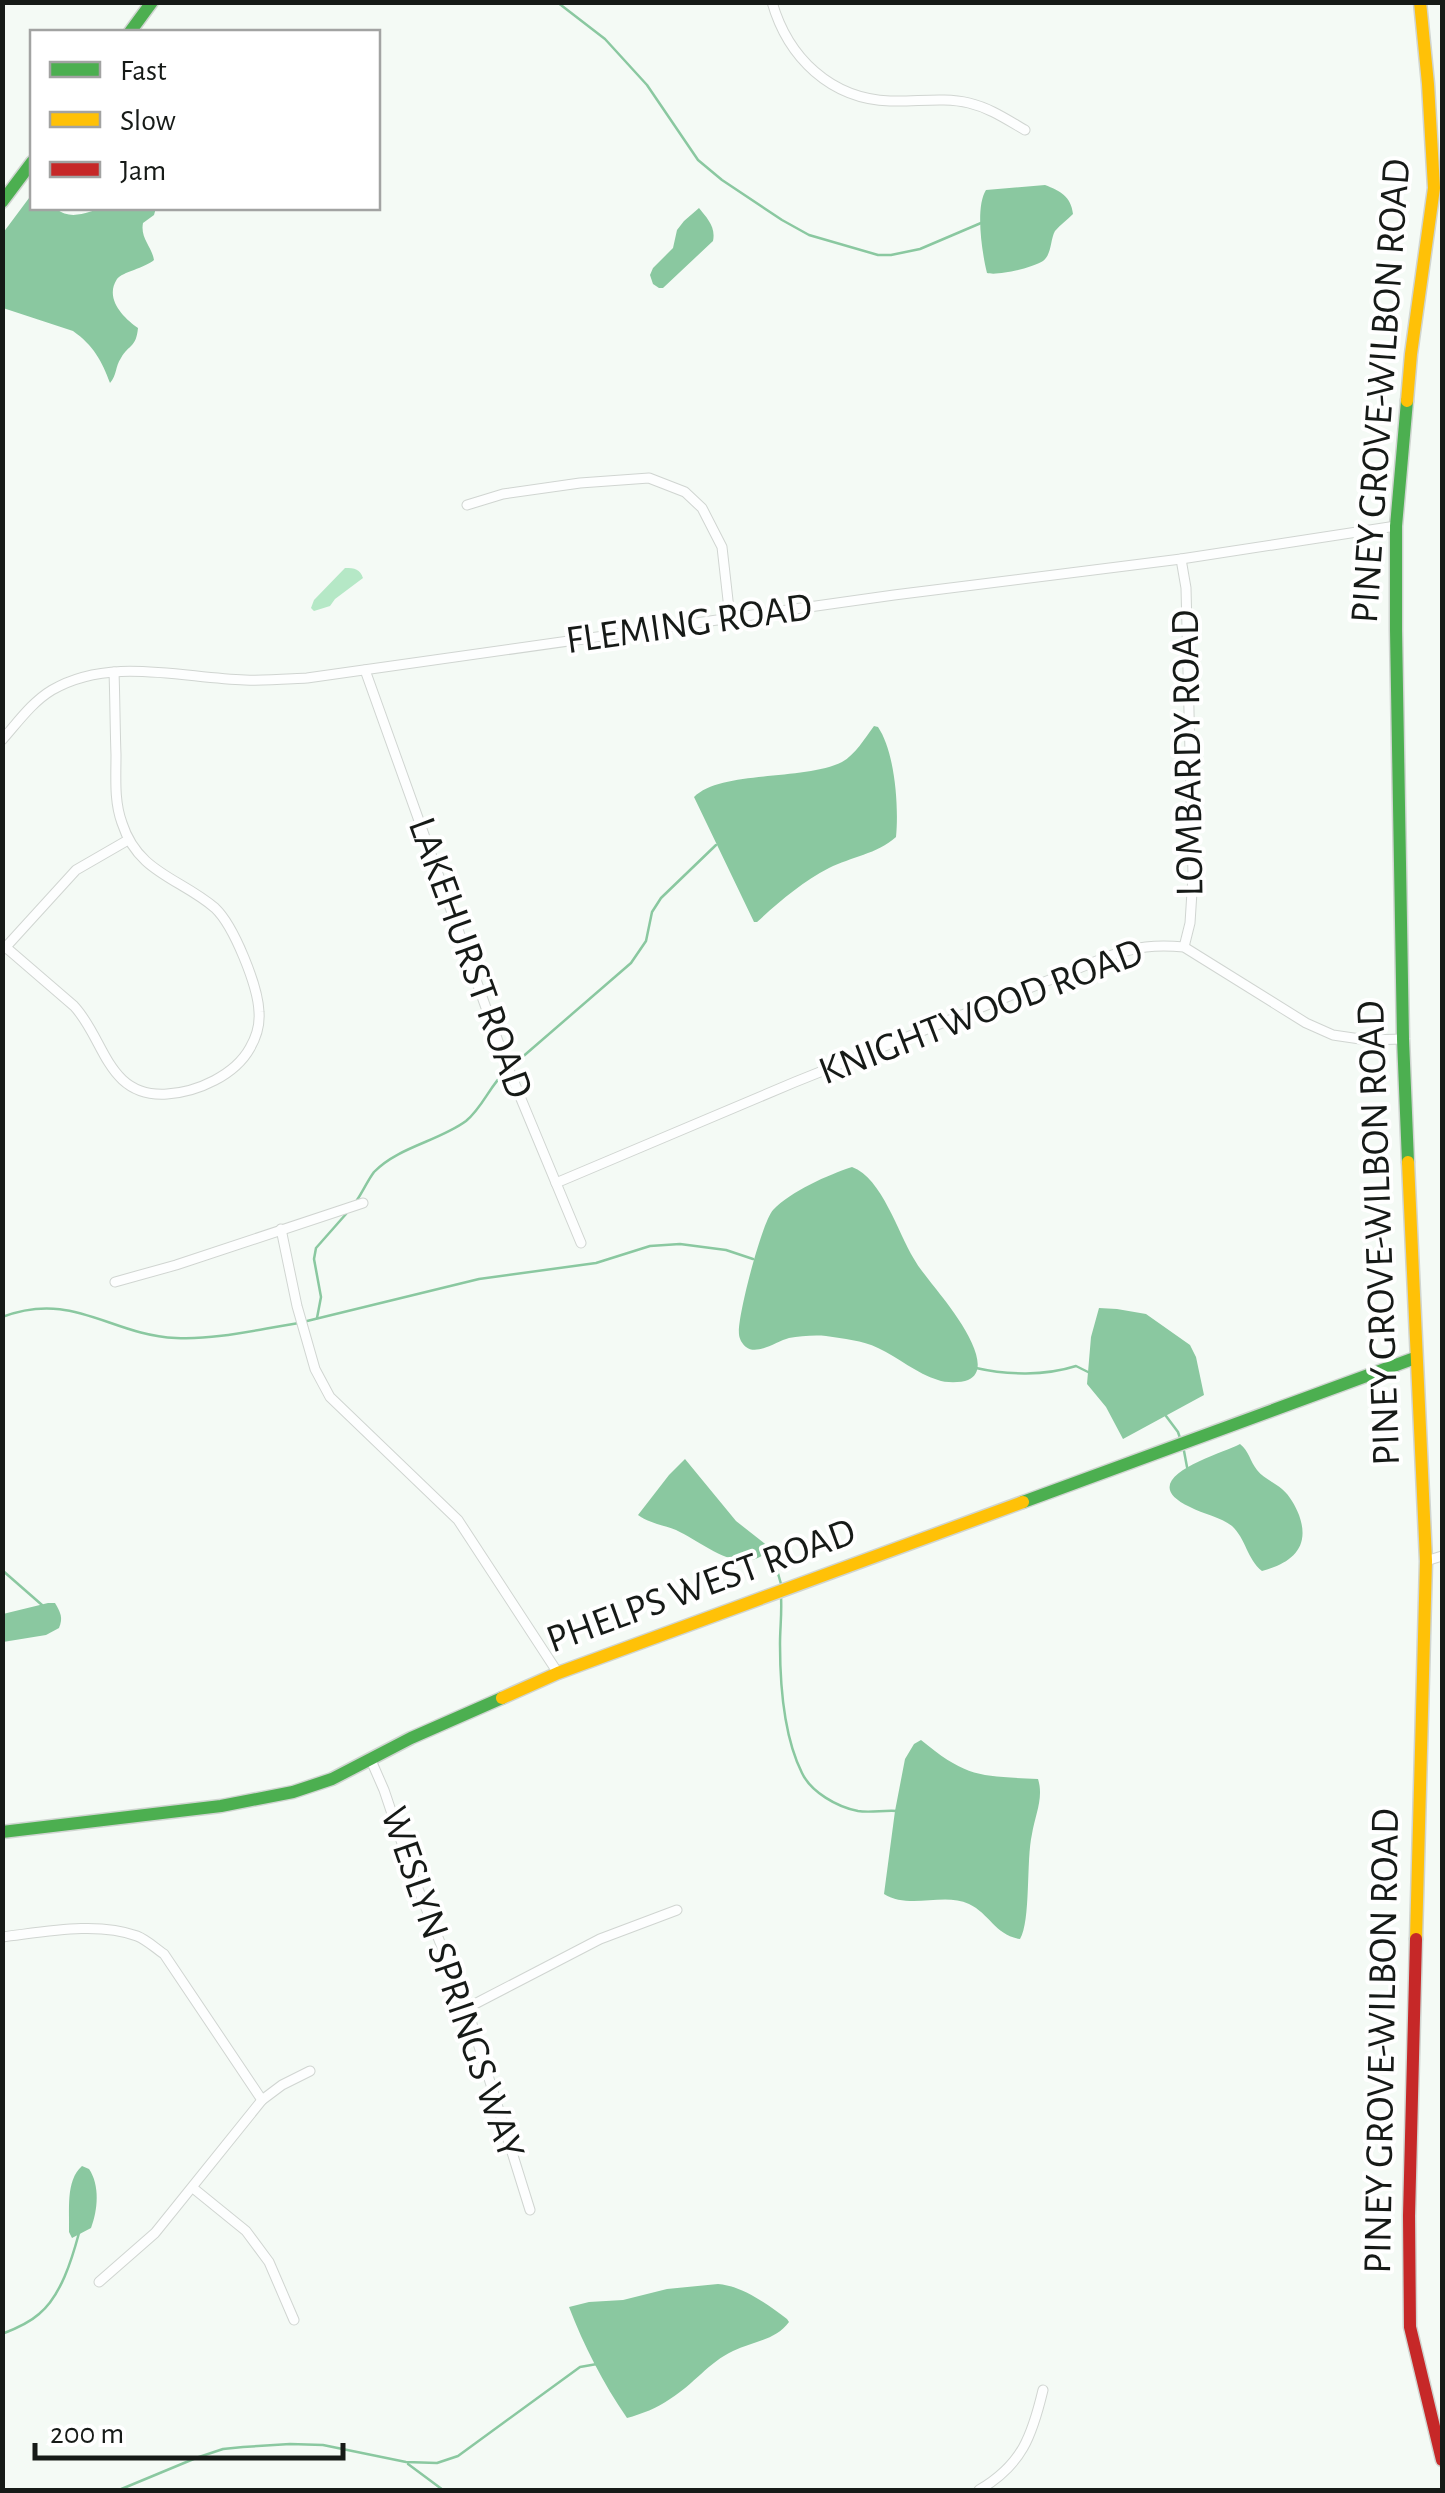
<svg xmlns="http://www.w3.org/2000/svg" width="1445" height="2493" font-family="'Alegreya Sans',sans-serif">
	<rect width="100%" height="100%" fill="#f4faf5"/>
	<path fill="#b5e8c6" d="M345 568C355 568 360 569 363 578L335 599 330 606 314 611 311 608 314 600Z"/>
	<g fill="#8ac8a0">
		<path d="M1045 185C1060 191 1071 196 1073 214 1068 219 1060 225 1055 231 1050 240 1052 254 1043 261 1032 268 998 276 987 273 982 253 975 207 986 190Z"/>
		<path d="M32 194V208H55C74 223 88 209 108 208 124 206 141 207 156 208L154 215 143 223C140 238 152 247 154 260 145 268 122 272 117 279 104 299 124 318 138 328 136 348 129 344 121 358 115 367 117 375 110 383 102 361 93 345 73 331L3 308V233Z"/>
		<path d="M699 208C707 218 716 227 713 241L663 288H659L653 284 650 275 653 268 673 248 677 230 684 221Z"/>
		<path d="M874 726 878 727C895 752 899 807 896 837 877 854 851 857 829 868 802 882 780 901 757 922H754L694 797C721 770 804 781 842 762 855 755 865 738 874 726Z"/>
		<path d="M852 1167C882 1178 898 1233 914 1259 919 1268 926 1276 932 1284 944 1299 1000 1366 968 1380 961 1383 945 1383 938 1380 917 1374 898 1357 878 1348 862 1340 844 1339 826 1336 815 1335 800 1336 789 1338 777 1341 757 1356 746 1347 742 1344 739 1338 739 1334 737 1317 762 1222 773 1210 791 1191 828 1175 852 1167Z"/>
		<polygon points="1099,1308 1117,1309 1146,1314 1190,1345 1196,1357 1204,1395 1123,1439 1106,1407 1087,1384 1091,1337"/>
		<path d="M1240 1444C1249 1451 1250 1461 1257 1470 1263 1478 1274 1482 1282 1489 1290 1496 1295 1505 1299 1515 1311 1548 1291 1563 1262 1571 1247 1559 1246 1539 1232 1526 1221 1517 1203 1514 1190 1507 1130 1479 1219 1455 1240 1444Z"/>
		<path d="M685 1459 736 1521 769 1547 770 1550C741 1578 704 1543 676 1530 663 1525 649 1523 638 1515L669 1475Z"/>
		<path d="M48 1603H55C61 1613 63 1618 59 1628L46 1635 3 1642V1614Z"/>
		<path d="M921 1740C967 1778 980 1776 1038 1779 1044 1798 1035 1815 1032 1834 1026 1860 1031 1921 1020 1939 995 1935 990 1914 969 1904 943 1892 910 1910 884 1894L895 1811 905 1759 914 1744Z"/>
		<path d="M82 2166 89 2169C100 2185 98 2210 91 2228L72 2238 69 2232C70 2211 65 2181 82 2166Z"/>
		<path d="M718 2284C743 2286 767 2304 787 2319L789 2322C776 2340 752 2342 733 2351 709 2362 693 2385 670 2399 657 2408 642 2414 627 2418 603 2383 584 2346 569 2307L589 2302 623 2300 667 2289Z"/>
	</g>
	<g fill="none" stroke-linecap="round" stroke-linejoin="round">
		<g stroke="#8ac8a0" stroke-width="2.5">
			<polyline points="557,2 605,39 647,85 698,160 722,180 782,220 809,235 878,255 891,255 920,249 981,223"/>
			<polyline points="512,1066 631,963 646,941 652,912 661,898 716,845"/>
			<path d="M357 1200C363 1191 368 1180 374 1172 398 1147 439 1141 466 1121 483 1107 490 1085 506 1071"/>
			<path d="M2 1317C73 1290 110 1335 176 1338 217 1340 259 1329 299 1323"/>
			<polyline points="317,1318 321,1297 314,1259 316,1248 346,1214"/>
			<polyline points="307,1321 479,1279 596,1263 650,1246 680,1244 726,1250 753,1259"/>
			<path d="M976 1368C1007 1375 1045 1376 1076 1366L1090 1373"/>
			<polyline points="1166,1416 1178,1432 1180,1438"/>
			<polyline points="1184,1451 1187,1467"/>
			<polyline points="763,1553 775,1563 781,1584"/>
			<polyline points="2,1570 42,1605"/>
			<path d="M781 1597C782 1613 780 1628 780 1644 780 1683 784 1737 802 1773 811 1792 837 1807 858 1811 870 1813 884 1810 897 1811"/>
			<path d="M2 2334C15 2329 29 2323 39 2314 61 2296 72 2259 79 2233"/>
			<polyline points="408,2464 443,2490"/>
			<polyline points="119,2490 196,2458 223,2449 243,2447 290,2444 323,2445 406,2462 437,2463 458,2456 580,2367 597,2364"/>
		</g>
		<defs>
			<g id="street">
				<path d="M772 2C788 58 831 99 890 101 916 102 944 97 969 103 990 108 1006 119 1025 130"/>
				<polyline points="467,505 503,494 580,483 649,478 685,492 702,508 722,547 730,618"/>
				<polyline points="1181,559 1186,588 1193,876 1190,923 1184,947"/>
				<polyline points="365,670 504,1058 581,1243"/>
				<path d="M2 740C18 722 32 702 52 690 110 656 182 678 245 680 265 681 287 679 307 678L894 595 1181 559 1396 526"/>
				<path d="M2 944 74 1006C105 1039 107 1098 167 1094 198 1092 235 1075 250 1048 257 1036 260 1025 259 1012 258 986 234 926 215 908 180 878 138 873 122 823 114 801 116 778 116 755 115 727 115 700 114 672"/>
				<polyline points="4,949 76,870 128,840"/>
				<path d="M556 1183 795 1082 1109 956C1137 947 1154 944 1184 947L1306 1023 1333 1035 1367 1040 1403 1039"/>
				<polyline points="281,1229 297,1306 315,1369 330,1397 458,1520 558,1673"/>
				<polyline points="115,1282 176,1265 363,1203"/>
				<polyline points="1426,1561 1442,1556"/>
				<polyline points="370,1758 384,1790 414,1879 467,2008 530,2210"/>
				<path d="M2 1937C44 1932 97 1921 137 1936 147 1940 155 1948 164 1954L262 2100"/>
				<polyline points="467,2008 600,1939 677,1910"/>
				<polyline points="193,2188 246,2231 269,2262 294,2320"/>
				<polyline points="99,2282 155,2233 262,2100 282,2085 310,2071"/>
				<path d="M979 2490C1022 2465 1032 2436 1043 2390"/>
			</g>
			<g id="fast">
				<polyline points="130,32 152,2"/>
				<polyline points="2,202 32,162"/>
				<polyline points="1407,401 1396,526 1396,630 1403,1039 1408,1162"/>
				<polyline points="1023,1502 1415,1358"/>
				<polyline points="2,1832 221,1806 293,1792 332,1779 411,1738 502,1698"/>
			</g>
			<g id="slow">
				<polyline points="1407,401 1411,354 1434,188 1428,84 1420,2"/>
				<polyline points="1408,1162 1426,1561 1416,1939"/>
				<polyline points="502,1698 558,1673 1023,1502"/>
			</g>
			<polyline id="jam" points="1416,1939 1409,2216 1410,2327 1442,2460"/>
		</defs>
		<use href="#street" stroke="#d0d5d1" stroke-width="11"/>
		<use href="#fast" stroke="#d0d5d1" stroke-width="15"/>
		<use href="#slow" stroke="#d0d5d1" stroke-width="15"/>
		<use href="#jam" stroke="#d0d5d1" stroke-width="15"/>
		<use href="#street" stroke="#fdfefe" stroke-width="9"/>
		<use href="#fast" stroke="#4caf50" stroke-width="12"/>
		<use href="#slow" stroke="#ffc107" stroke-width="12"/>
		<use href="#jam" stroke="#c62828" stroke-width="12"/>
	</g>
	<g text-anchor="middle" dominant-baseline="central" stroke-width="8" stroke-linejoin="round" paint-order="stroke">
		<g font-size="40" fill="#161a17" stroke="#fff">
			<text transform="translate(1381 391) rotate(-86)">PINEY GROVE-WILBON ROAD</text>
			<text transform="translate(689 624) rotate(-8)">FLEMING ROAD</text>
			<text transform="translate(1188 753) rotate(-91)">LOMBARDY ROAD</text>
			<text transform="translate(470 958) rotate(70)">LAKEHURST ROAD</text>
			<text transform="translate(981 1012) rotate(-21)">KNIGHTWOOD ROAD</text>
			<text transform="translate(1379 1233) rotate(-92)">PINEY GROVE-WILBON ROAD</text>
			<text transform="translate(701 1586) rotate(-20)">PHELPS WEST ROAD</text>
			<text transform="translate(452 1983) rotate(71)">WESLYN SPRINGS WAY</text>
			<text transform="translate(1382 2041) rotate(-89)">PINEY GROVE-WILBON ROAD</text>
		</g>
	</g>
	<rect width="1445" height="2493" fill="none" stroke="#161a17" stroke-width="10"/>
	<rect x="30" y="30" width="350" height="180" fill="#ffffff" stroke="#a2a3a2" stroke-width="2.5"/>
	<rect x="50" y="62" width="50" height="15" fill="#4caf50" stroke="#a2a3a2" stroke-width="2.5"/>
	<text x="120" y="80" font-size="30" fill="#161a17">Fast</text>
	<rect x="50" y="112" width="50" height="15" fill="#ffc107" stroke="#a2a3a2" stroke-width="2.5"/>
	<text x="120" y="130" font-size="30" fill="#161a17">Slow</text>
	<rect x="50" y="162" width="50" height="15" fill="#c62828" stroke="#a2a3a2" stroke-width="2.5"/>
	<text x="120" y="180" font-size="30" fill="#161a17">Jam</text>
	<path d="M35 2443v15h308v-15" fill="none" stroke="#161a17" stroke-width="5"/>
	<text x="50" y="2443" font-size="30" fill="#161a17" stroke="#ffffff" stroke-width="8" paint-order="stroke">200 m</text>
</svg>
